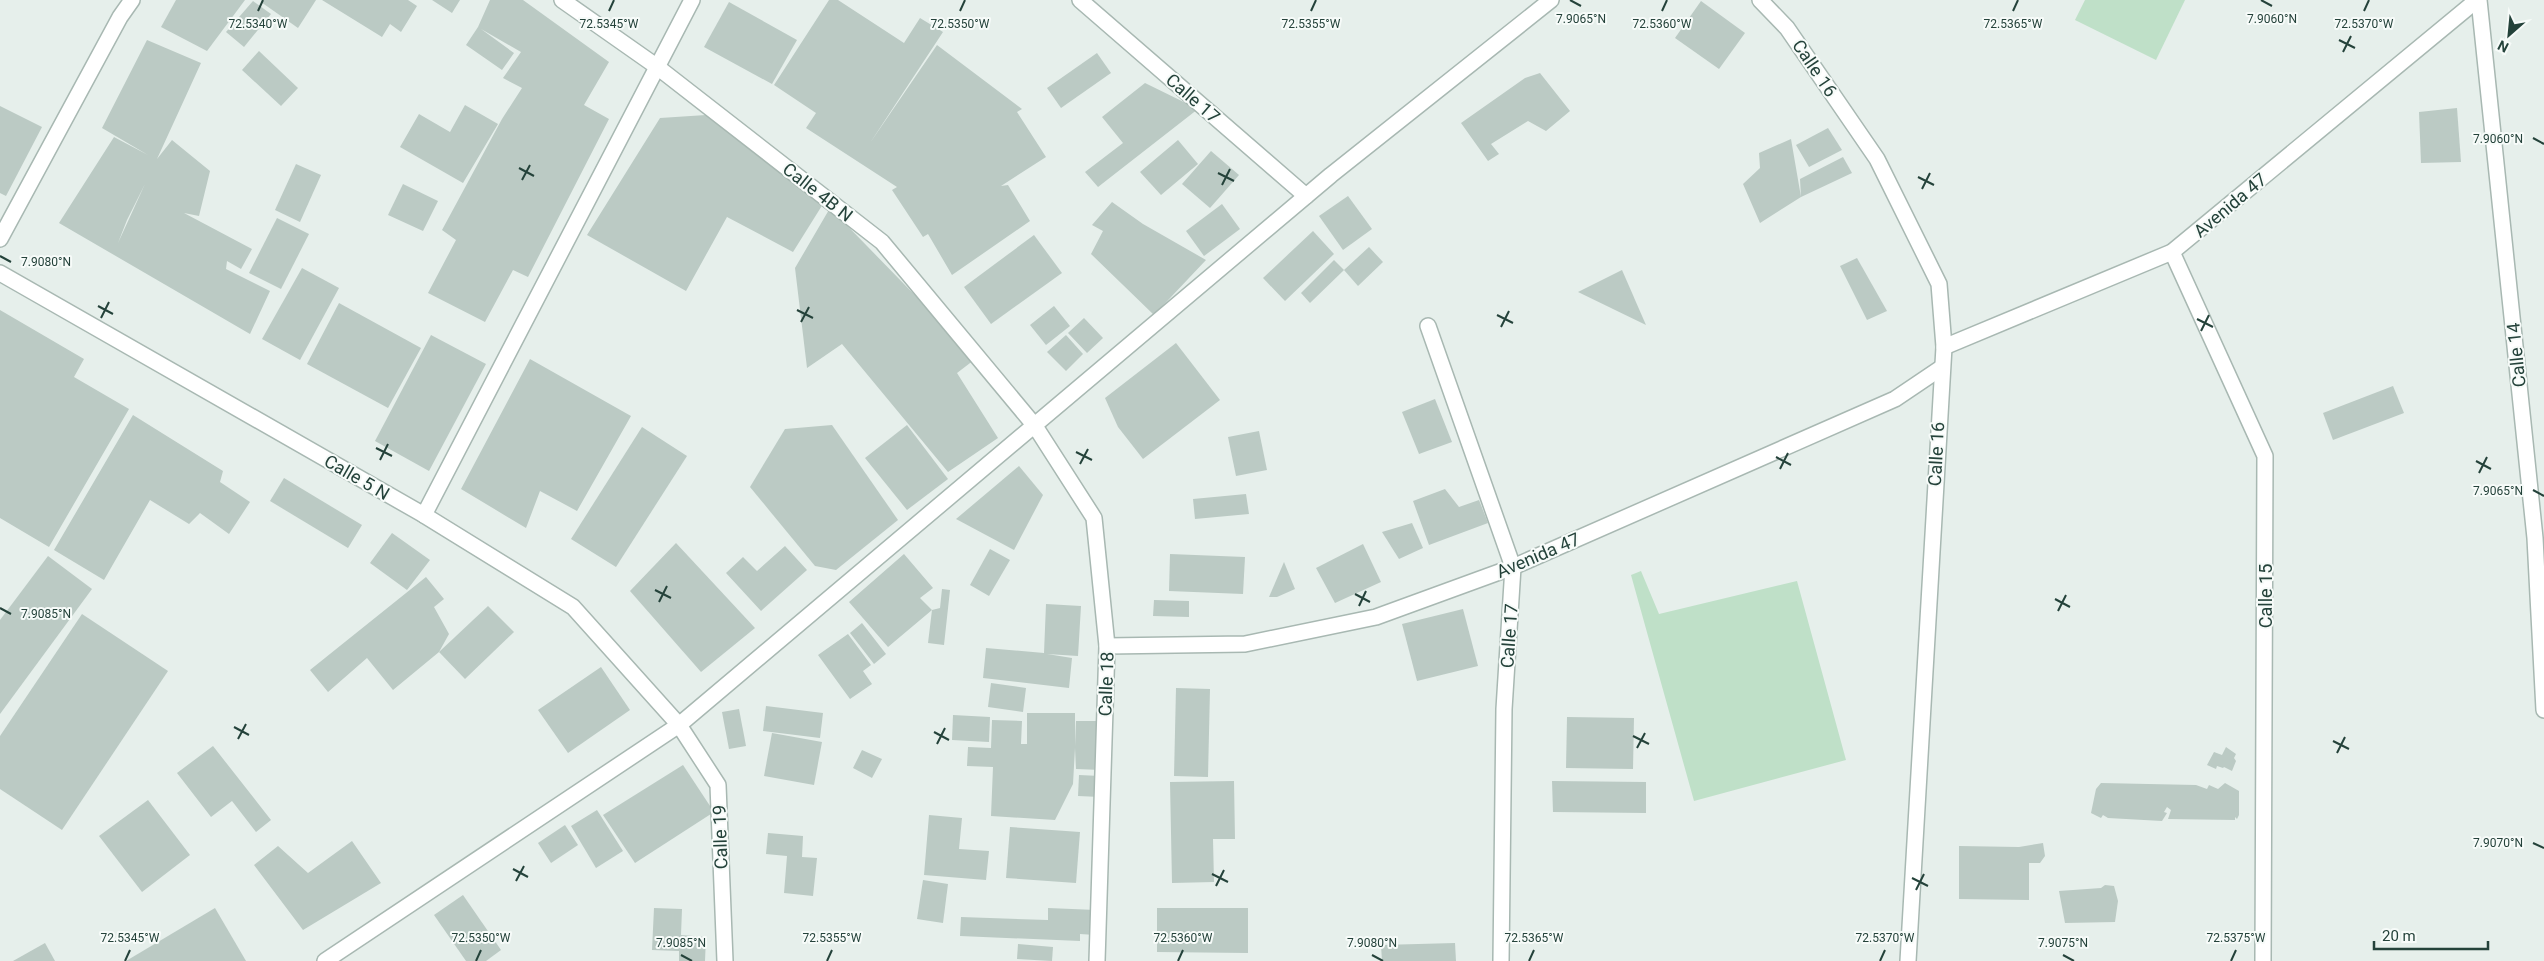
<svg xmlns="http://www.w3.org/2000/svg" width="2544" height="961" font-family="Roboto,sans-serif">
	<rect width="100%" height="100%" fill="#e6efeb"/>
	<g fill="#bfe0c8">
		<polygon points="2085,0 2185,0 2156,60 2075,20"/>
		<polygon points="1641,571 1659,614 1797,581 1846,760 1694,801 1631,575"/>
	</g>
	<g fill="#bbcac4" fill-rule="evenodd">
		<polygon points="176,0 245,0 207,51 161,27"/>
		<polygon points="262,0 316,0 298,28 261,2"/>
		<polygon points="322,0 408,0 417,6 401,32 390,24 382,37"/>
		<polygon points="432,0 460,0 452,13"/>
		<polygon points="490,0 523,0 609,62 584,105 609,119 528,277 513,270 485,322 428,293 456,240 442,230 502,119 522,88 503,78 521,52 481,29 514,53 502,70 466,45 478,27"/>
		<polygon points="829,0 838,0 904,43 920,18 943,32 870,143 937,45 1022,109 1017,112 1046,157 1001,186 1008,185 1030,221 952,275 928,234 923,237 892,190 897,187 806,128 816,113 774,85"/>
		<polygon points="253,1 271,14 244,47 226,32"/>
		<polygon points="1701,1 1745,33 1719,69 1675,38"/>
		<polygon points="729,2 797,40 772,84 704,47"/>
		<path d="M147 40 201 63 157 159 172 140 210 171 199 216 184 213 252 249 241 269 227 261 226 269 270 291 250 334 59 223 114 137 148 155 102 128ZM145 184 118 243 127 220Z"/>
		<polygon points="259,51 298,88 281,106 242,70"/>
		<polygon points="1097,53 1111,73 1061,108 1047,88"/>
		<polygon points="1540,73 1570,111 1546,131 1528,121 1491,144 1499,154 1488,161 1461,123 1525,78"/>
		<polygon points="1145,83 1198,109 1098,187 1085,172 1123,143 1102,117"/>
		<polygon points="465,105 498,124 463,183 400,147 419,114 450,132"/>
		<polygon points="0,106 42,127 6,196 0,193"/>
		<polygon points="2457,108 2461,162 2421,163 2419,112"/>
		<polygon points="706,115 823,204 793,252 727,217 686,291 587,235 660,118"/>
		<polygon points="1828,128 1842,150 1809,167 1796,145"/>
		<polygon points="1791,139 1801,197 1800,179 1843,157 1852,173 1801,197 1760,223 1743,184 1760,168 1759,153"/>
		<polygon points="1178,140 1198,164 1161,195 1140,172"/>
		<polygon points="1211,151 1239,175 1210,208 1182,184"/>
		<polygon points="296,164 321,175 300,222 275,210"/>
		<polygon points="403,184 438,201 423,231 388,215"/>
		<polygon points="1348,196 1372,229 1343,250 1319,216"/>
		<polygon points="1112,202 1143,224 1206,260 1154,315 1091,254 1103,231 1092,225"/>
		<polygon points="1222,204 1240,229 1204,256 1186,231"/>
		<polygon points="830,208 941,322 974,360 957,373 998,438 948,472 842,344 807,368 795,268"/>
		<polygon points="277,218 309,234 281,289 249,273"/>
		<polygon points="1313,231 1334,254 1285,301 1263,278"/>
		<polygon points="1034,235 1062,273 991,324 964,287"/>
		<polygon points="1369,247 1383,262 1358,286 1344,270"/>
		<polygon points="1857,258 1887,311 1867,320 1840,266"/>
		<polygon points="1334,260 1344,270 1310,303 1301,293"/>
		<polygon points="302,268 339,288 300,360 262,339"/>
		<polygon points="1622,270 1646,325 1578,292"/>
		<polygon points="339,303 421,348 388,408 307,364"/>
		<polygon points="1054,306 1070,326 1046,345 1030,325"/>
		<polygon points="0,310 84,359 74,377 129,409 49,547 0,518"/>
		<polygon points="1084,318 1103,338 1087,353 1068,333"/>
		<polygon points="431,335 486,364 429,471 375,441"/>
		<polygon points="1066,335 1083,354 1066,371 1047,352"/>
		<polygon points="1176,343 1220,400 1143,459 1118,427 1105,398"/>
		<polygon points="530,359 631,416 577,511 540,491 526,528 461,489"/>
		<polygon points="2393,386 2404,413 2333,440 2323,413"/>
		<polygon points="1435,399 1452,442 1419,454 1402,412"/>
		<polygon points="133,415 223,471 220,482 250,502 229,534 200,513 189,524 150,500 104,580 54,550"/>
		<polygon points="832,425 898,520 836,570 815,566 750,487 785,429"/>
		<polygon points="907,425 948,479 907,510 865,458"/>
		<polygon points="642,427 687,456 616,567 571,539"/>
		<polygon points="1259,431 1267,470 1236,476 1228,437"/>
		<polygon points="1019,466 1043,495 1014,550 956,519"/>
		<polygon points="284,478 362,525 348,548 270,501"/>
		<polygon points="1445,489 1459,507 1479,500 1488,523 1429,545 1413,501"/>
		<polygon points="1246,494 1249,514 1195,519 1193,499"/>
		<polygon points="1412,523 1423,548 1399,559 1382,532"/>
		<polygon points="392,533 430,560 407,590 370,563"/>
		<polygon points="676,543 755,628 701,672 630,591"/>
		<polygon points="1363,544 1381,582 1335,603 1316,568"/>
		<polygon points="785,546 807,570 761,611 726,573 743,557 757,571"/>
		<polygon points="990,549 1010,560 989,596 970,585"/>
		<polygon points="904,554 933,588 920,598 932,610 888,647 849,602"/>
		<polygon points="1170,554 1245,557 1243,594 1169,591"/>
		<polygon points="48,556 92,589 0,714 0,620"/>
		<polygon points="1284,562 1295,589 1277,597 1269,597"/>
		<polygon points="426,577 444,599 434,607 449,634 439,652 393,690 367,658 328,692 310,670"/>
		<polygon points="942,589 950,590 944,645 928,643 932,610 940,608"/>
		<polygon points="1154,600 1189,601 1189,617 1153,616"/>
		<polygon points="1046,604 1081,606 1078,656 1047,654 1072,658 1069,688 983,678 986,648 1044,653"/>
		<polygon points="488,606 514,632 465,679 439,652"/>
		<polygon points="1463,609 1478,666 1417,681 1402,624"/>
		<polygon points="82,614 168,671 62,830 0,789 0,736"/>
		<polygon points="862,623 886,654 874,664 850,633"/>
		<polygon points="848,634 871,665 863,671 872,684 850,699 818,655"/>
		<polygon points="601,667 630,710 568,753 538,710"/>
		<polygon points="991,683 1026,688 1023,712 988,707"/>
		<polygon points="1176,688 1210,689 1208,777 1174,776"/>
		<polygon points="766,706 823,713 820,738 763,731"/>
		<polygon points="739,709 746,746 729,749 722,712"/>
		<polygon points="1027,713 1075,713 1075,746 1076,721 1101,721 1101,770 1076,769 1075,748 1073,784 1055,820 991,816 993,767 967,766 968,747 991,748 992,720 1022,721 1021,744 1027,744"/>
		<polygon points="953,715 990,717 989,742 952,740"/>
		<polygon points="1567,717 1634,718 1633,769 1566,768"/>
		<polygon points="772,733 822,742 814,785 764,776"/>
		<polygon points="213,746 271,820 256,832 232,801 211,817 177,773"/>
		<polygon points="2226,747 2236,754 2234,758 2236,761 2232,771 2224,767 2223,768 2217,766 2216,769 2207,765 2214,752 2222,755"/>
		<polygon points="862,750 882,759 872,778 853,768"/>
		<polygon points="683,765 714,812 635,863 603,815"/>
		<polygon points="1079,775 1100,776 1100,797 1078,796"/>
		<polygon points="1234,781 1235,839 1213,839 1214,882 1172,883 1170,782"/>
		<polygon points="1552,781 1646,782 1646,813 1553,812"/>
		<polygon points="2101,783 2196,785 2207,789 2209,785 2218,789 2225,783 2239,791 2239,815 2237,819 2235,817 2235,820 2168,819 2171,810 2167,807 2164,812 2167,813 2162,821 2108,818 2103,815 2101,818 2091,813 2096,789"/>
		<polygon points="148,800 190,855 142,892 99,836"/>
		<polygon points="597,810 623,851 596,868 571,826"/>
		<polygon points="929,815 962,818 959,849 989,851 986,880 924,875"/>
		<polygon points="565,825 578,845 551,863 538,843"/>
		<polygon points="1010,827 1080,832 1076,883 1006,878"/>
		<polygon points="768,833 803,836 802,857 817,858 813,896 784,893 787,856 766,854"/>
		<polygon points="352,841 381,883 303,930 254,865 278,846 308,873"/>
		<polygon points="2043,843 2045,856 2040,863 2029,863 2029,900 1959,899 1959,846 2019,847"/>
		<polygon points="923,880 948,884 943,923 917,919"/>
		<polygon points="2105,885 2114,886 2118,901 2115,922 2065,923 2059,891 2101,888"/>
		<polygon points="463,895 501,950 486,961 466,961 434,915"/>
		<polygon points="215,908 246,961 126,961"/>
		<polygon points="654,908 682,909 681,935 706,937 705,961 679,961 679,951 652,950"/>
		<polygon points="1048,908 1096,910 1095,935 1080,934 1080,941 960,936 961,917 1048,920"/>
		<polygon points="1157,908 1248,908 1248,953 1157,952"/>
		<polygon points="45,943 55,961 13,961"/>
		<polygon points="1455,943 1456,961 1382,961 1381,945"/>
		<polygon points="1018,944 1053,947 1052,961 1017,959"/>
	</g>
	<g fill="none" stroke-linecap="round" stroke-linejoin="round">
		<defs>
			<g id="minor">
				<polyline points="562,0 656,66 882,242 1035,426 1094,518 1107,646 1097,961"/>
				<polyline points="1080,0 1306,196"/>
				<polyline points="1760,0 1787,28 1877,159 1939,284 1944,347 1908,961"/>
				<polyline points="2479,0 2535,538 2544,710"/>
				<polyline points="0,239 120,17 132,0"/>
				<polyline points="2172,252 2265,456 2263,961"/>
				<polyline points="0,273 424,515 573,607 679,725 718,785 725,961"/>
				<polyline points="1428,326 1513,567 1504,709 1501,961"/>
				<polyline points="1944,347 2172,252 2477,0"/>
				<polyline points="424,515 692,0"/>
				<polyline points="1107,646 1245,644 1376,617 1513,567 1895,399 1941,368"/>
				<polyline points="325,961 679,725 1331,175 1551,0"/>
			</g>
		</defs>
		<use href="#minor" stroke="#a8b8b2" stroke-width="18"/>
		<use href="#minor" stroke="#fff" stroke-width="15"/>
	</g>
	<path fill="none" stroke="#24423a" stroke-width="2" d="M1570 0 1581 6M2261 0 2272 6M258 11 263 0M609 11 614 0M960 11 965 0M1311 11 1316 0M1662 11 1667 0M2013 11 2018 0M2364 11 2369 0M2339 40 2355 48M2343 52 2351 36M2533 138 2544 144M519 168 534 176M1218 173 1234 181M1918 177 1934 185M522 180 530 165M1222 185 1230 169M1922 189 1930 173M0 256 11 262M98 306 113 314M797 310 813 318M1497 315 1513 323M101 318 109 302M2197 319 2213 327M801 322 809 307M1501 327 1509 311M2201 331 2209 315M376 448 392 456M1076 452 1092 460M1776 457 1791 465M380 460 388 444M2476 461 2491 469M1080 464 1088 449M1780 469 1788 453M2479 473 2487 457M2533 490 2544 496M655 590 671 598M1355 594 1370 602M2055 599 2070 607M659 602 667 586M1359 606 1366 591M0 608 11 614M2058 611 2066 595M234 727 249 735M934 732 949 740M1633 736 1649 744M238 739 246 724M2333 741 2349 749M937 744 945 728M1637 748 1645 733M2337 753 2345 737M2533 843 2544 848M513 869 528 877M1212 874 1228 882M1912 878 1928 886M516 881 524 866M1216 886 1224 870M1916 890 1924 874M681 955 692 961M1372 955 1383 961M2063 955 2074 961M125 961 130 950M476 961 481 950M827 961 832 950M1178 961 1183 950M1529 961 1534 950M1880 961 1885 950M2231 961 2236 950"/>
	<g text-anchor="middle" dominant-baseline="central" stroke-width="4" stroke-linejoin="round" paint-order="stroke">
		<g font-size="18" fill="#24423a" stroke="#f7fbf9">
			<text transform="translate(1815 68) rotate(56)">Calle 16</text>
			<text transform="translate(1193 98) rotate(41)">Calle 17</text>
			<text transform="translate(818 192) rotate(38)">Calle 4B N</text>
			<text transform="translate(2230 205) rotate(-40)">Avenida 47</text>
			<text transform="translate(2516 355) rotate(-96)">Calle 14</text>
			<text transform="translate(1936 454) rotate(-87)">Calle 16</text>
			<text transform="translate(357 477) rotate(30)">Calle 5 N</text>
			<text transform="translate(1538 555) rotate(-23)">Avenida 47</text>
			<text transform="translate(2265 596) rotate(-90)">Calle 15</text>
			<text transform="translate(1509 636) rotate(-86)">Calle 17</text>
			<text transform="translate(1106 684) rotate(-88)">Calle 18</text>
			<text transform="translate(720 837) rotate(-92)">Calle 19</text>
		</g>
	</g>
	<g font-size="12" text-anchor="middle" fill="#24423a" stroke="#f7fbf9" stroke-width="4" stroke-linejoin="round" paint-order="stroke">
		<text x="1581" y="23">7.9065°N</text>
		<text x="2272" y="23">7.9060°N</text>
		<text x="258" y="28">72.5340°W</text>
		<text x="609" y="28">72.5345°W</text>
		<text x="960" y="28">72.5350°W</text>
		<text x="1311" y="28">72.5355°W</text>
		<text x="1662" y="28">72.5360°W</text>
		<text x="2013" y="28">72.5365°W</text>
		<text x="2364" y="28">72.5370°W</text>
		<text x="2498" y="143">7.9060°N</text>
		<text x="46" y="266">7.9080°N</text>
		<text x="2498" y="495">7.9065°N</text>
		<text x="46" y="618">7.9085°N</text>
		<text x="2498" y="847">7.9070°N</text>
		<text x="130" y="942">72.5345°W</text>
		<text x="481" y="942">72.5350°W</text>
		<text x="832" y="942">72.5355°W</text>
		<text x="1183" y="942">72.5360°W</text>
		<text x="1534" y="942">72.5365°W</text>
		<text x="1885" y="942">72.5370°W</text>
		<text x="2236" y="942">72.5375°W</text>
		<text x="1372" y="947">7.9080°N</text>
		<text x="681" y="947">7.9085°N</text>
		<text x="2063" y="947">7.9075°N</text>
	</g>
	<g transform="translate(2509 35) rotate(207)" stroke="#f7fbf9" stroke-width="4" paint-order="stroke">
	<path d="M0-4L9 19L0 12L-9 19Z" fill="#24423a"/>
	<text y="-8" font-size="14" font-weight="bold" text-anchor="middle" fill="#24423a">N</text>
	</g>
	<path d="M2374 941v8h114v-8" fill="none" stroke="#24423a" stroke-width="2.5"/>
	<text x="2382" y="941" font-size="15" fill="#24423a" stroke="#f7fbf9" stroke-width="4" paint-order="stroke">20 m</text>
</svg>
